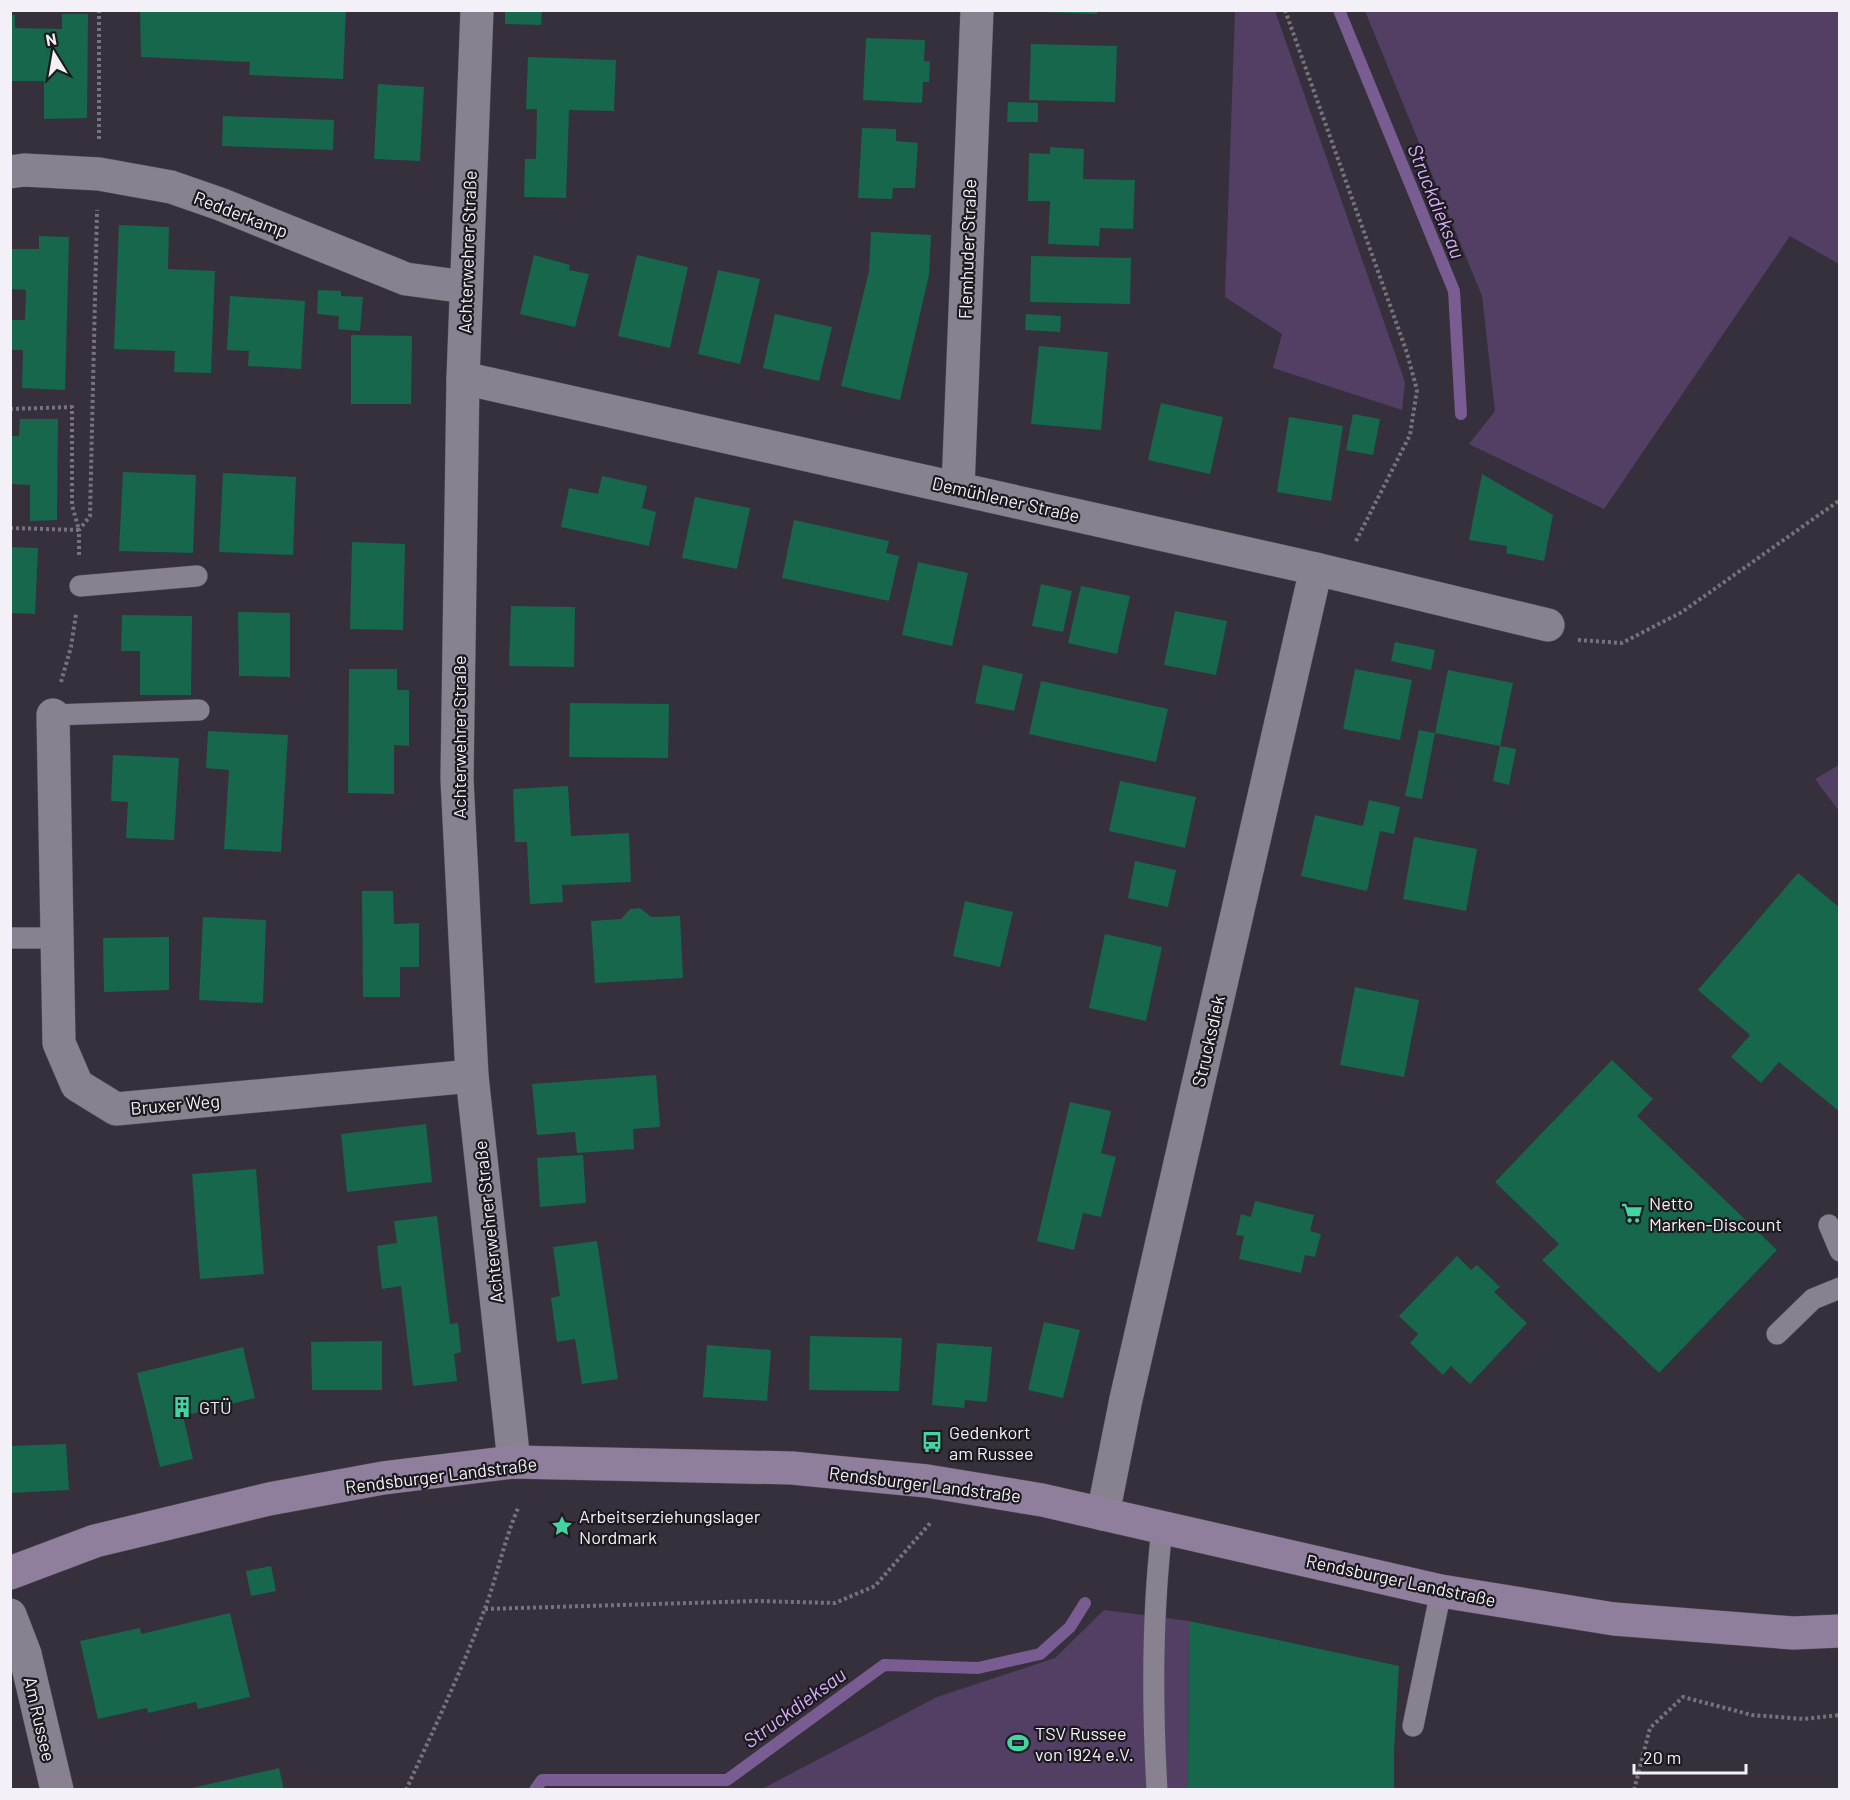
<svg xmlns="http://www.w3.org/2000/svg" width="1850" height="1800" font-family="Barlow,sans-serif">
	<rect width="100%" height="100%" fill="#36303c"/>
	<g fill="#533f64">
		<polygon points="1235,11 1275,11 1405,382 1402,410 1273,368 1282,334 1225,297"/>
		<polygon points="1365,11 1839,11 1839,264 1790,236 1604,509 1469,444 1495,411 1482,296"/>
		<polygon points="1839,765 1839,811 1815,779"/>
		<polygon points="1104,1610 1189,1621 1188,1789 760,1790 937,1697 1055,1658"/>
	</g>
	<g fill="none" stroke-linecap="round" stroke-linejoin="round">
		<g stroke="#795c92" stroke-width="12">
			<polyline points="1339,10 1454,291 1461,414"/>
			<polyline points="535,1790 542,1780 727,1780 884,1665 978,1668 1040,1654 1070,1627 1085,1603"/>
		</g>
	</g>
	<g fill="#16674c">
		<polygon points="140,10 346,10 343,79 249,75 250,62 141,57"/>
		<polygon points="505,10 542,10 541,25 505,24"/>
		<polygon points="1043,10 1097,10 1097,14 1043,12"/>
		<polygon points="62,14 88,14 87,118 44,119 44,81 10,81 10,15 15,15 15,28 62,29"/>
		<polygon points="866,38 925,40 924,61 930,62 929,82 923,82 922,103 863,100"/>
		<polygon points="1031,44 1117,46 1115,102 1029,100"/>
		<polygon points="528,57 616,60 614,111 569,110 566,198 524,197 525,159 536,159 537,109 526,109"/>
		<polygon points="378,84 424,87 420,161 374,159"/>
		<polygon points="1008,102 1038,103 1038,122 1007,122"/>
		<polygon points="223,116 334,120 333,150 222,146"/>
		<polygon points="862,128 896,129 896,141 918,143 915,188 893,188 892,199 858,198"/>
		<polygon points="1050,147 1084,149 1083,179 1135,180 1133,229 1100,228 1099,246 1048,244 1050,201 1028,201 1029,153 1050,154"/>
		<polygon points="119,225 169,227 168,269 215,271 211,373 174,372 175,351 114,349"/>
		<polygon points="871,232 931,235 929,275 900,400 841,386 869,271"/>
		<polygon points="39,236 69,237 65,390 22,388 23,350 10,350 10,320 25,320 26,290 10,289 10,249 39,249"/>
		<polygon points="534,255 570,265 569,270 589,274 575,327 520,314"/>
		<polygon points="637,255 688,267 670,348 618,336"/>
		<polygon points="1031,256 1131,258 1130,304 1030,302"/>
		<polygon points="718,270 760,279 740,364 698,354"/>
		<polygon points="318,290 341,291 341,296 363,297 360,331 338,329 339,316 317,314"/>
		<polygon points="230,296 305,301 301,369 248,366 249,351 227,350"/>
		<polygon points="775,314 832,327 819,381 763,368"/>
		<polygon points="1026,314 1061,316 1060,332 1025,330"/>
		<polygon points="351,335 412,336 411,404 351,404"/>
		<polygon points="1039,346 1108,352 1101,430 1031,424"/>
		<polygon points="1161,403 1223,417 1210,474 1148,460"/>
		<polygon points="1353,414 1380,419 1373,455 1346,450"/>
		<polygon points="1289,417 1343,426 1331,501 1277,492"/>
		<polygon points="20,419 58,419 57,520 30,521 30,485 10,484 10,436 19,436"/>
		<polygon points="123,472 196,475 193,553 119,551"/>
		<polygon points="223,473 296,477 293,555 219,552"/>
		<polygon points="1482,474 1553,515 1544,561 1506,553 1507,546 1469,540"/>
		<polygon points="602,476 647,486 642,508 656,512 649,546 561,527 569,488 598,494"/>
		<polygon points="695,497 750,508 737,569 682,558"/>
		<polygon points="794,520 889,541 886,553 899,556 889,601 782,578"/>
		<polygon points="352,542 405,544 403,630 350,629"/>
		<polygon points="10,547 38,548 35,614 10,613"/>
		<polygon points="918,562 968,573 952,646 902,635"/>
		<polygon points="1041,584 1072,591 1063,632 1032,626"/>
		<polygon points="1081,586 1130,596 1117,654 1068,643"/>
		<polygon points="511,606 575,607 574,667 509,666"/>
		<polygon points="1175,611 1227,621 1216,675 1164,665"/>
		<polygon points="238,612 290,613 290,677 239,676"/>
		<polygon points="122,615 192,616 191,695 140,695 140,651 121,651"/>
		<polygon points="1395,642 1435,650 1431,670 1391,661"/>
		<polygon points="983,665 1023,674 1014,711 975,703"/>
		<polygon points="349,669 397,669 397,690 409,690 409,746 394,745 394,794 348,793"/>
		<polygon points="1355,669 1412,680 1400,740 1343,729"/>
		<polygon points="1448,670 1513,683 1500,746 1435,733 1422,799 1405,796 1419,730 1435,733"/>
		<polygon points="1041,681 1168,709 1156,762 1029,734"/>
		<polygon points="570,703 669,704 668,758 569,757"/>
		<polygon points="208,731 288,735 281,852 224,849 229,770 206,768"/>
		<polygon points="1500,746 1516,749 1509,785 1493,781"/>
		<polygon points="113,755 179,758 174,840 126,838 128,802 111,801"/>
		<polygon points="1120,781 1196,797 1185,848 1109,831"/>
		<polygon points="568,786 571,836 629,833 631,882 562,885 563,902 530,904 527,842 515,842 513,789"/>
		<polygon points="1369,800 1400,807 1394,834 1380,831 1367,891 1301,876 1315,815 1363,826"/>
		<polygon points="1414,837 1477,849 1466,911 1403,899"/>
		<polygon points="1135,861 1176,870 1168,907 1128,898"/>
		<polygon points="1798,873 1840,908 1840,1112 1779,1062 1761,1083 1731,1057 1750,1035 1698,990"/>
		<polygon points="362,891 393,891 394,924 419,923 419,967 400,967 400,997 363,997"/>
		<polygon points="965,901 1013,912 1000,967 953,956"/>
		<polygon points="640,908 651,917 680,916 683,978 595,983 591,921 621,919 630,909"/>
		<polygon points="203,917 266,920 263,1003 199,1000"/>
		<polygon points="1105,934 1162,947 1146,1021 1089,1008"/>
		<polygon points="169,937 169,990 104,992 103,938"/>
		<polygon points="1355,987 1419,1000 1404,1077 1340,1065"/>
		<polygon points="1612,1060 1653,1099 1637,1116 1777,1250 1659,1373 1542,1260 1559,1244 1495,1182"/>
		<polygon points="656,1075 660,1127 633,1129 634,1149 577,1153 575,1132 537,1135 532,1084"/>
		<polygon points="1070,1102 1111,1111 1101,1153 1116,1157 1101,1217 1083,1213 1074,1250 1037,1241"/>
		<polygon points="426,1124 432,1182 347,1192 341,1134"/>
		<polygon points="583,1155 586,1203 540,1207 537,1158"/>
		<polygon points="256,1169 264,1274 200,1279 192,1174"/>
		<polygon points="1255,1201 1314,1215 1310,1231 1321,1234 1315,1257 1305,1255 1301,1273 1239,1259 1244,1236 1236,1235 1241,1214 1251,1217"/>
		<polygon points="437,1216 450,1324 458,1323 461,1352 454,1354 457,1381 413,1386 401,1286 382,1289 377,1246 397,1243 394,1221"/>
		<polygon points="597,1241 618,1379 582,1384 575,1339 557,1342 551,1298 560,1296 553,1247"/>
		<polygon points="1457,1256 1471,1270 1477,1265 1500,1287 1494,1292 1527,1323 1470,1384 1451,1366 1443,1375 1410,1343 1418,1334 1399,1316"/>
		<polygon points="1044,1322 1080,1330 1063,1398 1028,1390"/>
		<polygon points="810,1336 902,1338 899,1391 809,1390"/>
		<polygon points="382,1341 382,1390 312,1390 311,1342"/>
		<polygon points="937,1343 992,1347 987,1402 965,1400 964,1408 932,1405"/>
		<polygon points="707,1345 771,1350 767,1401 703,1397"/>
		<polygon points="243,1347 255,1398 183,1416 193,1459 160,1467 137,1373"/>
		<polygon points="66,1444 69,1490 10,1493 10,1446"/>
		<polygon points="271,1566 276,1591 251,1596 246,1571"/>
		<polygon points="230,1613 250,1697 198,1709 196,1702 148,1713 147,1708 98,1719 80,1641 140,1628 141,1634"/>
		<polygon points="1189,1621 1399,1666 1394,1749 1394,1790 1188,1790"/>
		<polygon points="279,1768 284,1790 188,1790 188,1789"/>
	</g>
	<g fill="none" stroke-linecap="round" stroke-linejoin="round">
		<defs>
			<g id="lane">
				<polyline points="80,586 197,576"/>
				<polyline points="53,715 199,710"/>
				<polyline points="10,938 57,938"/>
				<polyline points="1829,1225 1840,1251"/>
				<polyline points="1777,1334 1813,1299 1840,1288"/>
				<polyline points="1413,1726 1441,1591"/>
				<path d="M1157 1790C1152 1703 1152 1614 1162 1529"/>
			</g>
			<g id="street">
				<polyline points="477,10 463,378 457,779 472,1076 514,1462"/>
				<polyline points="10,172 24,170 99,174 171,187 220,204 406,279 466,287"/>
				<polyline points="463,378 1316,569 1548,625"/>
				<polyline points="958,488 977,10"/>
				<polyline points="53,715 59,1043 77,1085 116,1109 472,1076"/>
				<polyline points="1103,1514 1126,1399 1316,569"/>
				<polyline points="10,1615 25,1654 57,1790"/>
			</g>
			<polyline id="secondary" points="10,1573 95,1541 269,1499 383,1478 514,1462 792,1468 927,1481 1042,1500 1441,1591 1614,1619 1793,1633 1840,1631"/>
		</defs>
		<use href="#lane" stroke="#514c56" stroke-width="22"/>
		<use href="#street" stroke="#514c56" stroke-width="34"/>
		<use href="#secondary" stroke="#514c56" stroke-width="34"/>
		<g stroke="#78727d" stroke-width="4" stroke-dasharray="3 3" stroke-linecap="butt">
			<polyline points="99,10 99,139"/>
			<polyline points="1285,10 1407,353 1417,390 1410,435 1355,543"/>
			<polyline points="10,409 72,407 72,505 79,530 10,528"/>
			<polyline points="79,555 79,530 90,516 97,210"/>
			<polyline points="1578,640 1622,643 1682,612 1840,500"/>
			<polyline points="61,682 71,647 76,614"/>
			<polyline points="485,1609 756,1601 835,1603 875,1586 932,1521"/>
			<path d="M406 1790C433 1731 461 1672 484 1611 497 1577 504 1540 519 1506"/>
			<polyline points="1634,1790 1650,1728 1683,1697 1752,1715 1804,1719 1840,1715"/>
		</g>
		<use href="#lane" stroke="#88818f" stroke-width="21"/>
		<use href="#street" stroke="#88818f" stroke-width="33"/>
		<use href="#secondary" stroke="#8f7f9d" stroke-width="33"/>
	</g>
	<defs>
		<symbol id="supermarket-bare" viewBox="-9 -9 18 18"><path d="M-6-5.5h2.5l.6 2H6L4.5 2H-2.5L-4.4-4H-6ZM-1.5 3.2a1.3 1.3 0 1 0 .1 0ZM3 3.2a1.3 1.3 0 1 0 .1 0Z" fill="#42d4a1" stroke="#1c1a1f" stroke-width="2.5" paint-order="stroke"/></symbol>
		<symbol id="building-bare" viewBox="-9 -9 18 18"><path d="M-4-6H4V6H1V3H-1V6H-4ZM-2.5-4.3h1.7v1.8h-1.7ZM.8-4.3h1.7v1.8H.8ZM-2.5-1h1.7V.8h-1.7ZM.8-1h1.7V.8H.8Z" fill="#42d4a1" stroke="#1c1a1f" stroke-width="2.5" paint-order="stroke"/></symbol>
		<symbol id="bus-bare" viewBox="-9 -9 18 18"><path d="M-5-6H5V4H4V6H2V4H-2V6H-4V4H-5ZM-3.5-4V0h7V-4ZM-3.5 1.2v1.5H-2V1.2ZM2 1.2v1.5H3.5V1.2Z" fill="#42d4a1" stroke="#1c1a1f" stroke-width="2.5" paint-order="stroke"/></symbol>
		<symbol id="sight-bare" viewBox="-9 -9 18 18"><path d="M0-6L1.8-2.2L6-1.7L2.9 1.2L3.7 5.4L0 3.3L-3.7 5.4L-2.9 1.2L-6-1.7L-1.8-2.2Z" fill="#42d4a1" stroke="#1c1a1f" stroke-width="2.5" paint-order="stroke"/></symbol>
		<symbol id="stadium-bare" viewBox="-9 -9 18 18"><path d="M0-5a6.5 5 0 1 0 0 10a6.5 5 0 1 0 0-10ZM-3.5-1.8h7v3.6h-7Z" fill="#42d4a1" stroke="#1c1a1f" stroke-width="2.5" paint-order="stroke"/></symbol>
	</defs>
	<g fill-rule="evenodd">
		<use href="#supermarket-bare" x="1617" y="1198" width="30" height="30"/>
		<use href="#building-bare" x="167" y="1392" width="30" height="30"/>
		<use href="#bus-bare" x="917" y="1427" width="30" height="30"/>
		<use href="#sight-bare" x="547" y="1511" width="30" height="30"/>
		<use href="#stadium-bare" x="1003" y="1728" width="30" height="30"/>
	</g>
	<g text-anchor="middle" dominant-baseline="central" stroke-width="4.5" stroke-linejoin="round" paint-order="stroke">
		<g font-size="18" fill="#f4f0f8" stroke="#1c1a1f">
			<text transform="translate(241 214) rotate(21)">Redderkamp</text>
			<text transform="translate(967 249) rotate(-88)">Flemhuder Straße</text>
			<text transform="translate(467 252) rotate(-88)">Achterwehrer Straße</text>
			<text transform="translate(1006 499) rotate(13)">Demühlener Straße</text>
			<text transform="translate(459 737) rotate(-90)">Achterwehrer Straße</text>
			<text transform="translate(1208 1041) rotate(-77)">Strucksdiek</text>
			<text transform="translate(175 1104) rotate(-5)">Bruxer Weg</text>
			<text transform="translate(488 1222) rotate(-96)">Achterwehrer Straße</text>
			<text transform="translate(441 1475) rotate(-7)">Rendsburger Landstraße</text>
			<text transform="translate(925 1484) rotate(7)">Rendsburger Landstraße</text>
			<text transform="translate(1401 1580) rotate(12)">Rendsburger Landstraße</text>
			<text transform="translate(40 1719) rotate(77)">Am Russee</text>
		</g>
		<g font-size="18" fill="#f4f0f8" stroke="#1c1a1f" text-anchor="start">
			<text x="1649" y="1203">Netto<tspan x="1649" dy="21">Marken-Discount</tspan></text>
			<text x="199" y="1407">GTÜ</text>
			<text x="949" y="1432">Gedenkort<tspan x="949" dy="21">am Russee</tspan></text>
			<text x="579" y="1516">Arbeitserziehungslager<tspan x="579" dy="21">Nordmark</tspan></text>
			<text x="1035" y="1733">TSV Russee<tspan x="1035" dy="21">von 1924 e.V.</tspan></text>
		</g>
		<g font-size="20" font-style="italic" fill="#d7adfc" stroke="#1c1a1f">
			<text transform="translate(1437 201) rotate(68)">Struckdieksau</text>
			<text transform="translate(794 1707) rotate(-36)">Struckdieksau</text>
		</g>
	</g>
	<rect width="1850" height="1800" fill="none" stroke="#f4f0f8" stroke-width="24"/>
	<g transform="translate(54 54) rotate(349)" stroke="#1c1a1f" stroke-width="4.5" paint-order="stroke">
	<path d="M0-4.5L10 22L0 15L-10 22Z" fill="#f4f0f8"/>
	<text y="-9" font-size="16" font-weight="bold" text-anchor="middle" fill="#f4f0f8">N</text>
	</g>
	<path d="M1634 1764v9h112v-9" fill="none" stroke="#f4f0f8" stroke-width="3"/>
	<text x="1643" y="1764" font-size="18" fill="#f4f0f8" stroke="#1c1a1f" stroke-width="4.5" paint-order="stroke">20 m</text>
</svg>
